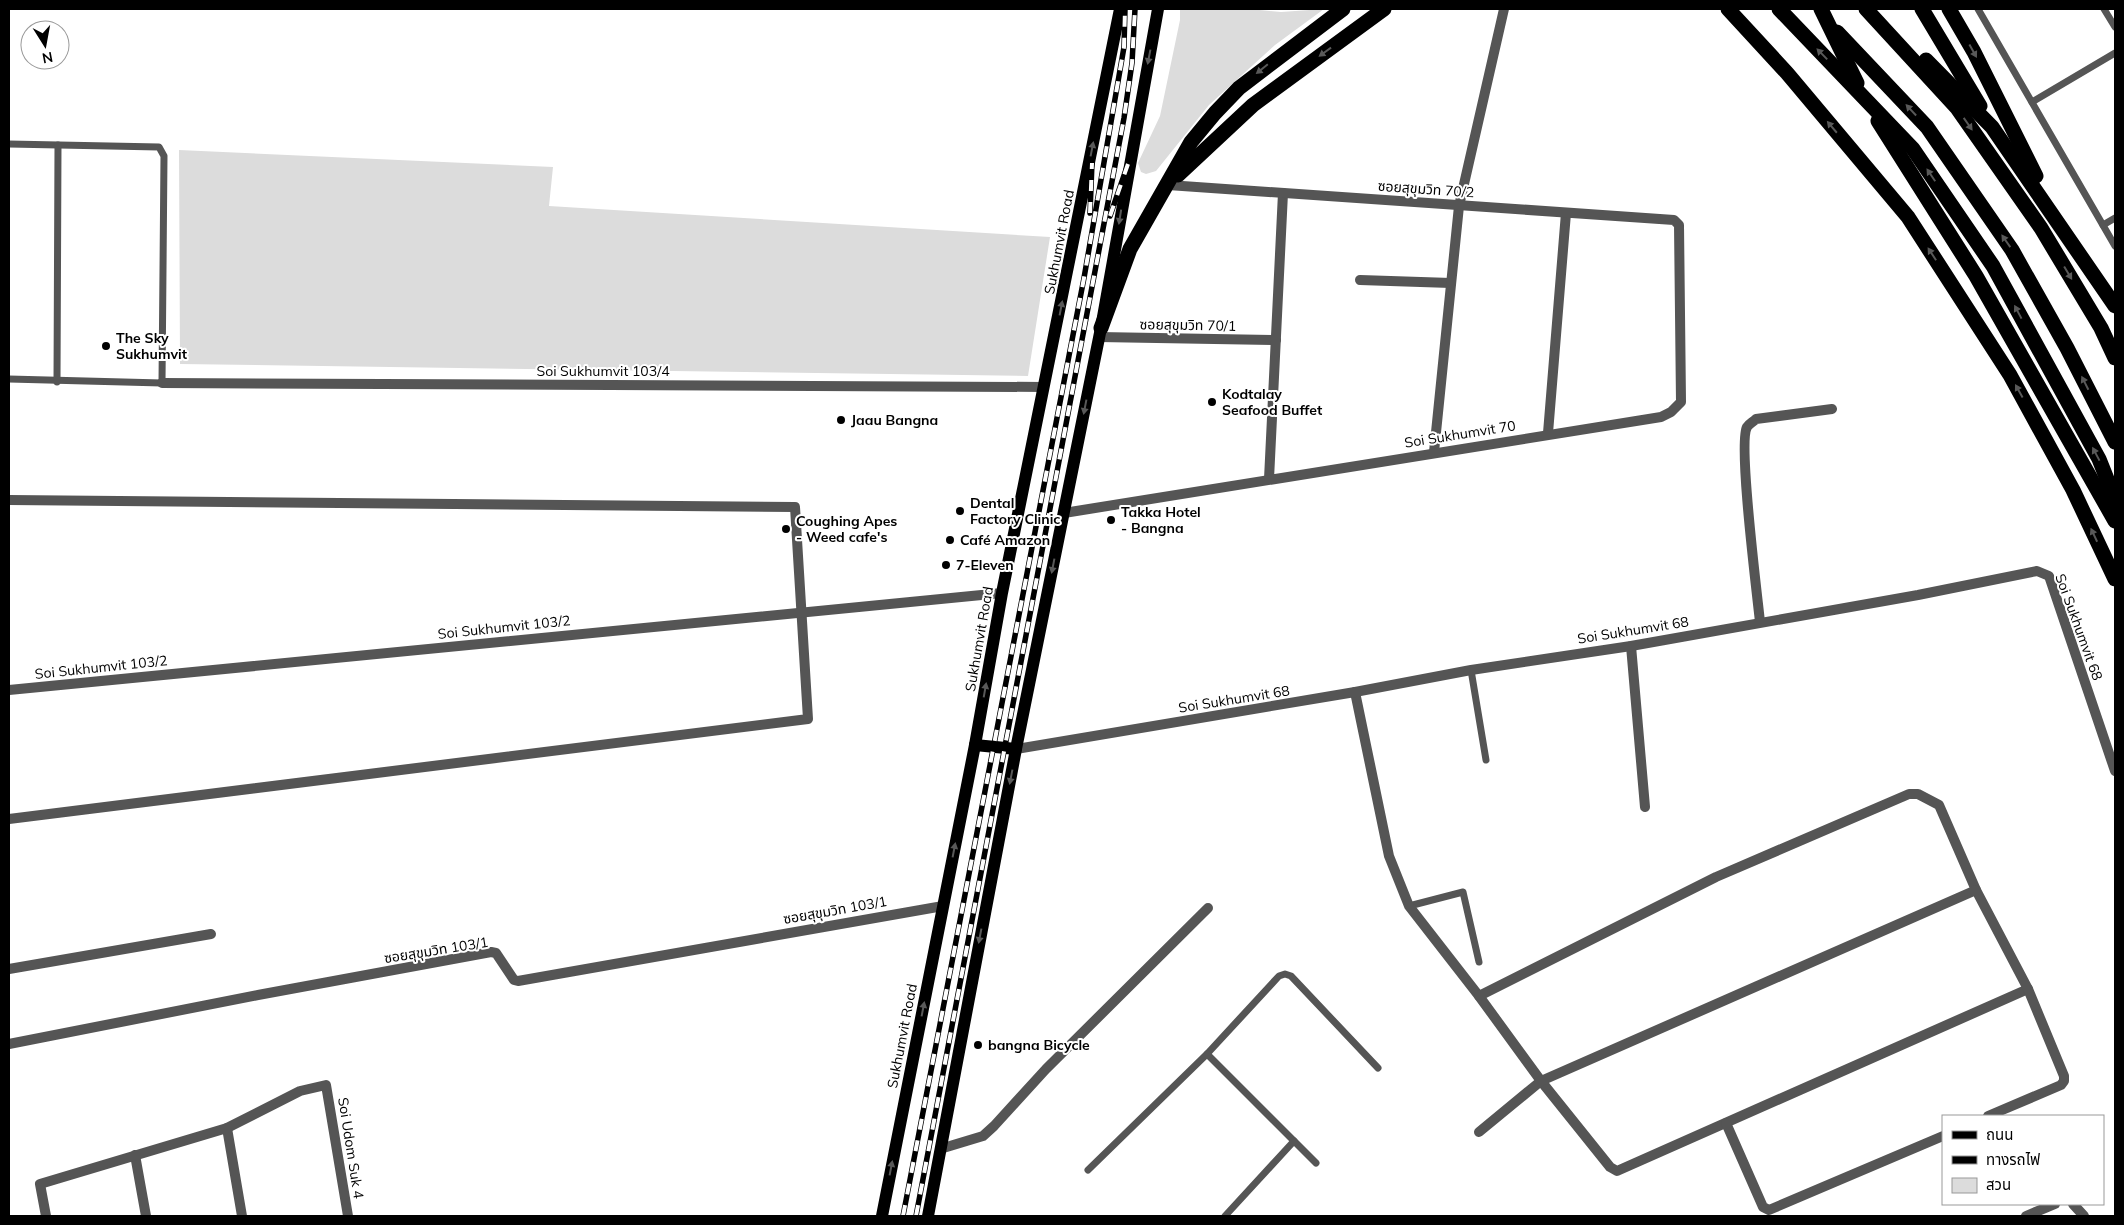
<svg xmlns="http://www.w3.org/2000/svg" width="2124" height="1225" font-family="Mulish,'Noto Sans Thai',sans-serif">
	<rect width="100%" height="100%" fill="#fff"/>
	<g fill="#dcdcdc">
		<polygon points="1180,9 1250,9 1281,12 1324,9 1275,45 1209,105 1156,171 1146,174 1141,172 1138,163 1160,116 1180,20"/>
		<polygon points="179,150 553,167 549,206 1050,237 1028,376 180,364"/>
	</g>
	<g fill="none" stroke-linecap="round" stroke-linejoin="round">
		<g stroke="#555" stroke-width="7">
			<polyline points="1978,9 2115,246"/>
			<polyline points="2104,9 2115,27"/>
			<polyline points="2032,102 2115,53"/>
			<polyline points="9,144 159,147 164,156 162,383 9,379"/>
			<polyline points="2103,225 2115,218"/>
			<polyline points="57,382 58,145"/>
			<polyline points="1471,670 1486,760"/>
			<polyline points="1409,906 1463,892 1479,962"/>
			<polyline points="1207,1054 1279,976 1285,974 1291,976 1378,1068"/>
			<polyline points="1294,1141 1316,1163"/>
			<polyline points="1088,1170 1207,1054 1294,1141 1225,1216"/>
		</g>
		<g stroke="#555" stroke-width="10">
			<polyline points="1360,280 1451,283"/>
			<polyline points="1099,337 1276,340"/>
			<polyline points="162,383 1044,387"/>
			<polyline points="1548,433 1566,213"/>
			<polyline points="1434,452 1459,206 1504,9"/>
			<polyline points="1269,479 1283,193"/>
			<polyline points="9,500 795,507 808,719 9,819"/>
			<polyline points="1064,513 1661,417 1671,412 1681,402 1679,225 1674,220 1168,185"/>
			<path d="M1760 622C1757 593 1738 443 1747 427 1749 424 1753 422 1756 419L1832 409"/>
			<polyline points="1631,646 1645,807"/>
			<polyline points="9,690 1002,593"/>
			<polyline points="1355,692 1389,856 1409,906 1479,996 1541,1081 1610,1167 1617,1171 2028,989"/>
			<polyline points="1016,749 1355,692 1471,670 1631,646 1918,595 2037,571 2049,576 2115,771"/>
			<polyline points="9,969 211,934"/>
			<polyline points="1479,996 1716,877 1909,794 1918,794 1939,805 1976,890 2028,989 2064,1076 2064,1081 2061,1085 1988,1116"/>
			<polyline points="9,1044 258,995 491,952 496,953 514,980 518,981 943,906"/>
			<polyline points="1726,1123 1763,1207 1769,1210 1943,1136"/>
			<polyline points="227,1128 242,1216"/>
			<polyline points="1479,1132 1541,1081 1976,890"/>
			<polyline points="940,1149 983,1136 994,1126 1046,1069 1208,908"/>
			<polyline points="135,1155 146,1216"/>
			<polyline points="2073,1204 2084,1216"/>
			<polyline points="46,1216 40,1184 227,1128 300,1091 326,1085 348,1216"/>
			<polyline points="2026,1216 2055,1204"/>
		</g>
		<g stroke="#000" stroke-width="12">
			<polyline points="975,745 1016,749"/>
			<polyline points="882,1216 975,745 1002,593 1120,9"/>
			<polyline points="928,1216 1016,749 1101,328 1158,9"/>
		</g>
		<g stroke="#000" stroke-width="15">
			<polyline points="1728,9 1787,73 1908,217 2010,375 2073,490 2115,579"/>
			<polyline points="1779,9 1913,149 1993,266 2099,459 2115,499"/>
			<polyline points="1821,9 1857,83"/>
			<polyline points="1866,9 1957,108 2041,228 2101,328 2115,358"/>
			<polyline points="1922,9 1980,106"/>
			<polyline points="1949,9 1974,52 2036,176"/>
			<polyline points="1837,32 1927,127 2012,250 2067,348 2115,442"/>
			<polyline points="1926,60 1992,127 2115,306"/>
			<polyline points="1878,121 1976,276 2115,521"/>
			<polyline points="1178,175 1253,105 1384,9"/>
			<polyline points="1101,328 1130,249 1191,142 1215,113 1239,88 1343,9"/>
		</g>
		<defs>
			<g id="rail">
				<polyline points="1090,213 1092,163"/>
				<polyline points="1110,216 1128,164"/>
				<polyline points="903,1216 1084,278 1124,47 1125,9"/>
				<polyline points="916,1216 1124,118 1132,63 1135,9"/>
			</g>
		</defs>
		<use href="#rail" stroke="#000" stroke-width="5.5"/>
		<use href="#rail" stroke="#fff" stroke-width="4" stroke-dasharray="11" stroke-linecap="butt"/>
	</g>
	<defs><path id="oneway-solid" d="M-6-.8H1V-3.2L6.5 0L1 3.2V.8H-6Z" transform="scale(1.25)"/></defs>
	<g fill="#595959">
		<use href="#oneway-solid" transform="translate(1973 51) rotate(61)"/>
		<use href="#oneway-solid" transform="translate(1325 52) rotate(144)"/>
		<use href="#oneway-solid" transform="translate(1822 54) rotate(-134)"/>
		<use href="#oneway-solid" transform="translate(1149 57) rotate(101)"/>
		<use href="#oneway-solid" transform="translate(1262 69) rotate(141)"/>
		<use href="#oneway-solid" transform="translate(1911 110) rotate(-133)"/>
		<use href="#oneway-solid" transform="translate(1968 124) rotate(55)"/>
		<use href="#oneway-solid" transform="translate(1832 127) rotate(-130)"/>
		<use href="#oneway-solid" transform="translate(1092 149) rotate(-79)"/>
		<use href="#oneway-solid" transform="translate(1931 175) rotate(-124)"/>
		<use href="#oneway-solid" transform="translate(1120 217) rotate(99)"/>
		<use href="#oneway-solid" transform="translate(2006 241) rotate(-125)"/>
		<use href="#oneway-solid" transform="translate(1932 254) rotate(-123)"/>
		<use href="#oneway-solid" transform="translate(2068 273) rotate(59)"/>
		<use href="#oneway-solid" transform="translate(1061 308) rotate(-79)"/>
		<use href="#oneway-solid" transform="translate(2018 312) rotate(-118)"/>
		<use href="#oneway-solid" transform="translate(2085 383) rotate(-117)"/>
		<use href="#oneway-solid" transform="translate(2019 391) rotate(-119)"/>
		<use href="#oneway-solid" transform="translate(1085 407) rotate(101)"/>
		<use href="#oneway-solid" transform="translate(2096 454) rotate(-118)"/>
		<use href="#oneway-solid" transform="translate(2094 535) rotate(-115)"/>
		<use href="#oneway-solid" transform="translate(1053 566) rotate(101)"/>
		<use href="#oneway-solid" transform="translate(985 690) rotate(-80)"/>
		<use href="#oneway-solid" transform="translate(1011 777) rotate(101)"/>
		<use href="#oneway-solid" transform="translate(954 850) rotate(-79)"/>
		<use href="#oneway-solid" transform="translate(980 936) rotate(101)"/>
		<use href="#oneway-solid" transform="translate(923 1009) rotate(-79)"/>
		<use href="#oneway-solid" transform="translate(891 1168) rotate(-79)"/>
	</g>
	<g fill="#000" stroke="#fff" stroke-width="2">
		<circle cx="106" cy="346" r="5"/>
		<circle cx="1212" cy="402" r="5"/>
		<circle cx="841" cy="420" r="5"/>
		<circle cx="960" cy="511" r="5"/>
		<circle cx="1111" cy="520" r="5"/>
		<circle cx="786" cy="529" r="5"/>
		<circle cx="950" cy="540" r="5"/>
		<circle cx="946" cy="565" r="5"/>
		<circle cx="978" cy="1045" r="5"/>
	</g>
	<g text-anchor="middle" dominant-baseline="central" stroke-width="4" stroke-linejoin="round" paint-order="stroke">
		<g font-size="14" fill="#000" stroke="#fff">
			<text transform="translate(1426 189) rotate(4)">ซอยสุขุมวิท 70/2</text>
			<text transform="translate(1059 242) rotate(-79)">Sukhumvit Road</text>
			<text transform="translate(1188 325) rotate(1)">ซอยสุขุมวิท 70/1</text>
			<text x="603" y="371">Soi Sukhumvit 103/4</text>
			<text transform="translate(1460 434) rotate(-9)">Soi Sukhumvit 70</text>
			<text transform="translate(504 627) rotate(-6)">Soi Sukhumvit 103/2</text>
			<text transform="translate(2079 627) rotate(70)">Soi Sukhumvit 68</text>
			<text transform="translate(1633 630) rotate(-9)">Soi Sukhumvit 68</text>
			<text transform="translate(979 639) rotate(-80)">Sukhumvit Road</text>
			<text transform="translate(101 667) rotate(-6)">Soi Sukhumvit 103/2</text>
			<text transform="translate(1234 699) rotate(-9)">Soi Sukhumvit 68</text>
			<text transform="translate(835 910) rotate(-10)">ซอยสุขุมวิท 103/1</text>
			<text transform="translate(436 950) rotate(-9)">ซอยสุขุมวิท 103/1</text>
			<text transform="translate(902 1036) rotate(-79)">Sukhumvit Road</text>
			<text transform="translate(351 1148) rotate(81)">Soi Udom Suk 4</text>
		</g>
		<g font-size="14" font-weight="bold" fill="#000" stroke="#fff" text-anchor="start">
			<text x="116" y="338">The Sky<tspan x="116" dy="16">Sukhumvit</tspan></text>
			<text x="1222" y="394">Kodtalay<tspan x="1222" dy="16">Seafood Buffet</tspan></text>
			<text x="851" y="420">Jaau Bangna</text>
			<text x="970" y="503">Dental<tspan x="970" dy="16">Factory Clinic</tspan></text>
			<text x="1121" y="512">Takka Hotel<tspan x="1121" dy="16">- Bangna</tspan></text>
			<text x="796" y="521">Coughing Apes<tspan x="796" dy="16">- Weed cafe's</tspan></text>
			<text x="960" y="540">Café Amazon</text>
			<text x="956" y="565">7-Eleven</text>
			<text x="988" y="1045">bangna Bicycle</text>
		</g>
	</g>
	<rect width="2124" height="1225" fill="none" stroke="#000000" stroke-width="20"/>
	<rect x="1942" y="1115" width="162" height="90" fill="#ffffff" stroke="#999999"/>
	<rect x="1952" y="1131" width="25" height="8" fill="#000000" stroke="#999999"/>
	<text x="1986" y="1140" font-size="15" fill="#000000">ถนน</text>
	<rect x="1952" y="1156" width="25" height="8" fill="#000000" stroke="#999999"/>
	<text x="1986" y="1165" font-size="15" fill="#000000">ทางรถไฟ</text>
	<rect x="1952" y="1178" width="25" height="15" fill="#dcdcdc" stroke="#999999"/>
	<text x="1986" y="1190" font-size="15" fill="#000000">สวน</text>
	<g transform="translate(45 45) rotate(169)"><circle r="24" fill="#ffffff" stroke="#999999"/>
	<path d="M0-4L9 19L0 12L-9 19Z" fill="#000000"/>
	<text y="-8" font-size="14" font-weight="bold" text-anchor="middle" fill="#000000">N</text>
	</g>
</svg>
